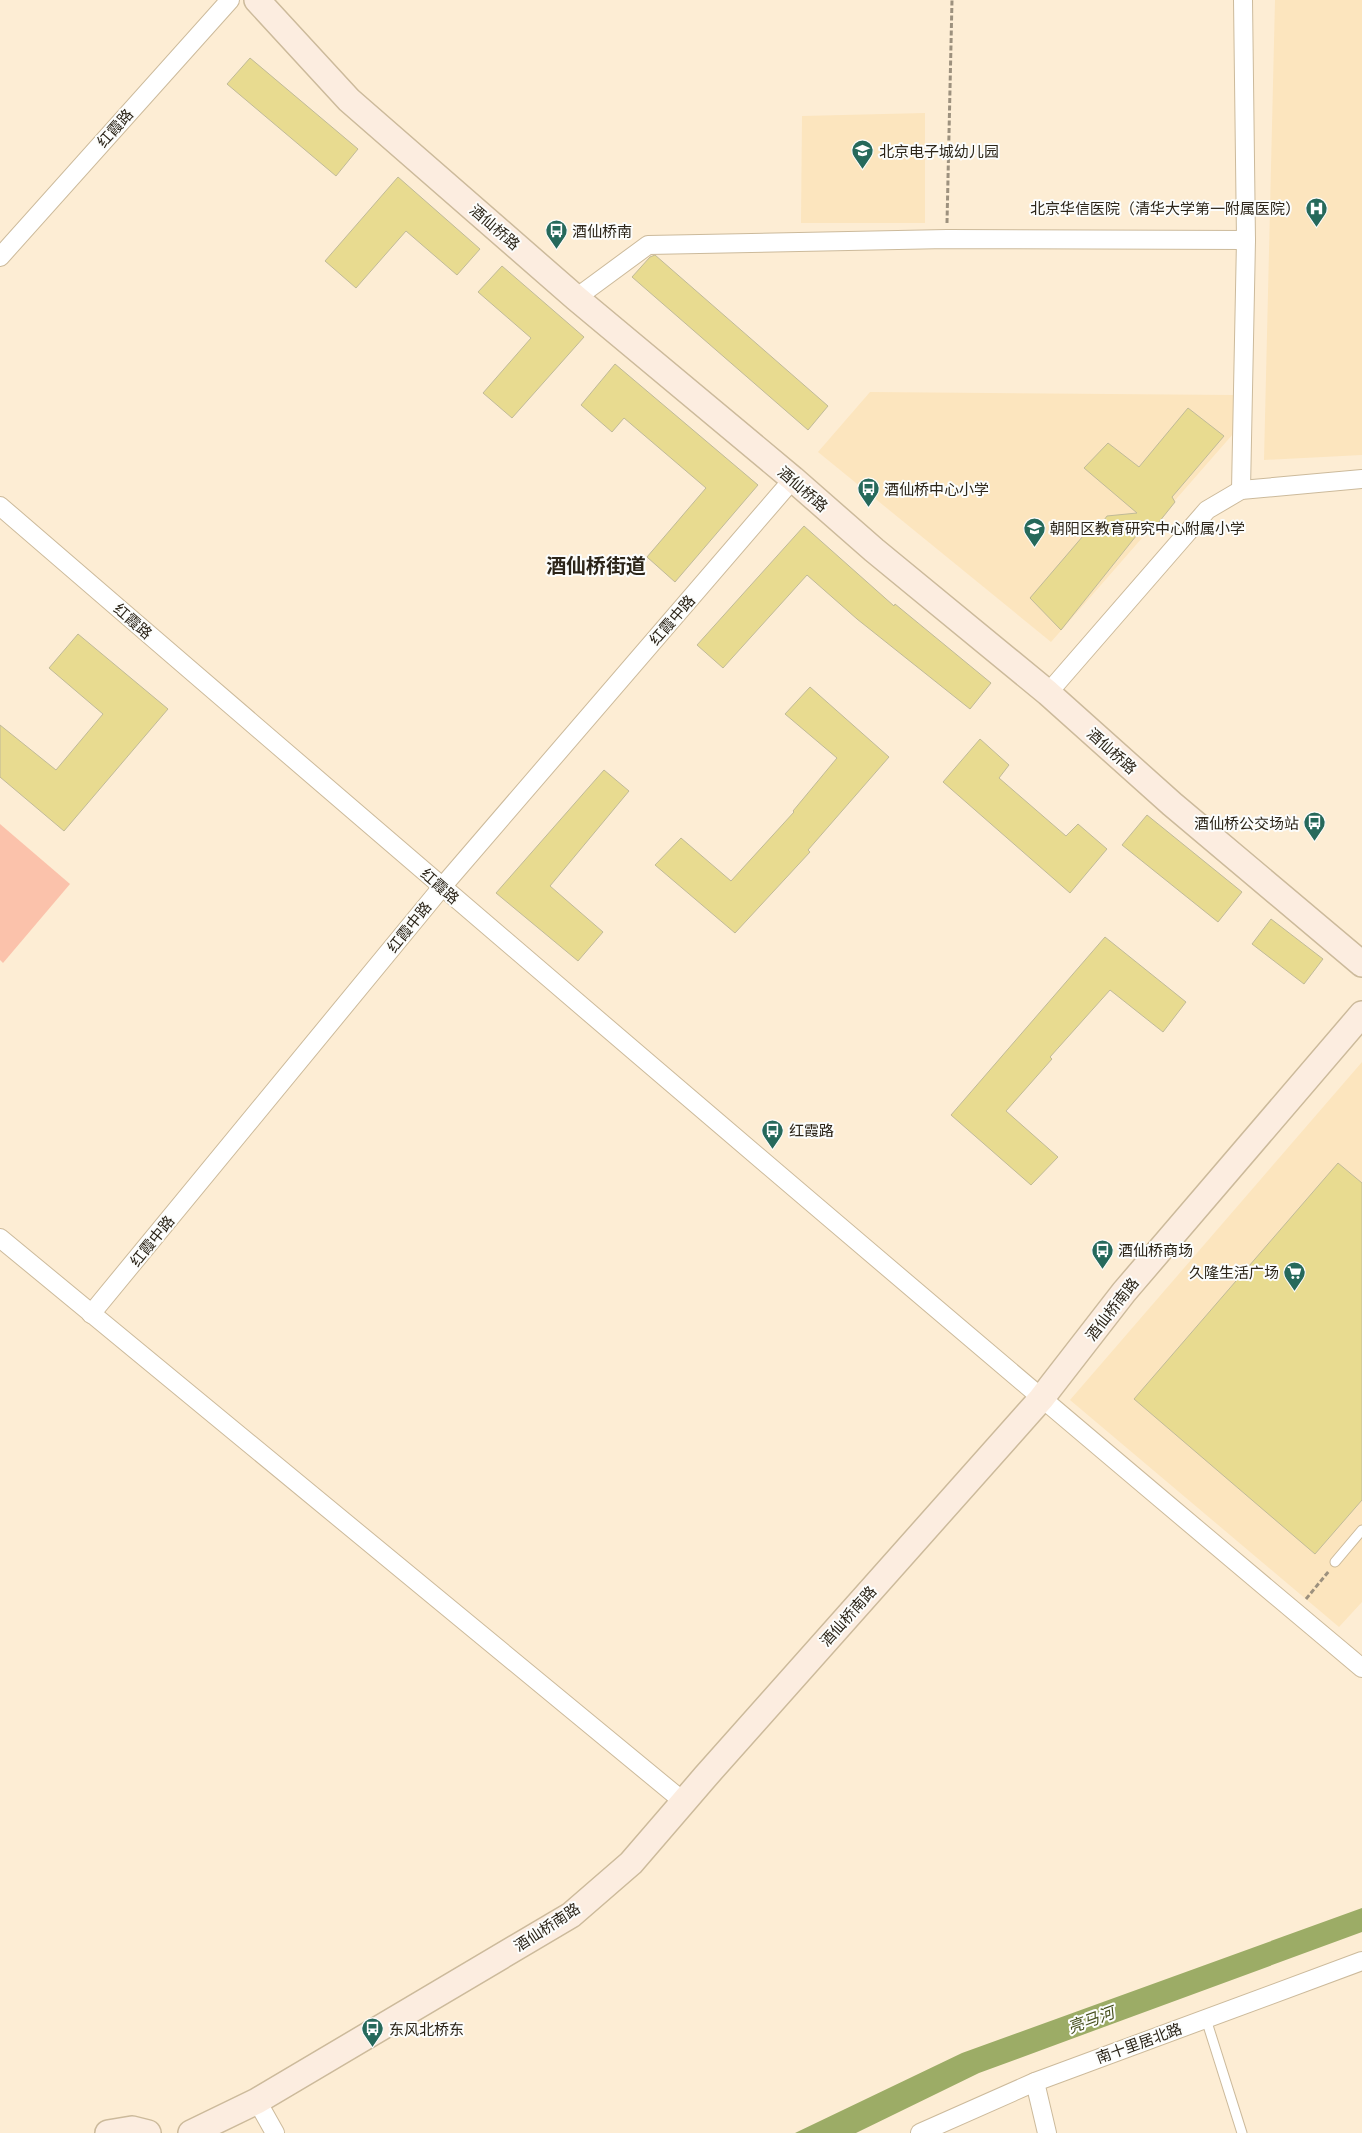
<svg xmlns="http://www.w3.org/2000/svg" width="1362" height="2133" font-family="Poppins,'Noto Sans SC',sans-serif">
	<rect width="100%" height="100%" fill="#fdedd4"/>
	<g fill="#fce5be">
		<polygon points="1275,0 1362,0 1362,455 1264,460"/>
		<polygon points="925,113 925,223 801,223 802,116"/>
		<polygon points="870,392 1233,395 1233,434 1051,642 818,452"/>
		<polygon points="1362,1062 1362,1602 1339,1627 1070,1400"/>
	</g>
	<polygon fill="#fbc2ab" points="0,824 70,884 3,963 0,960"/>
	<polygon fill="#9cac66" points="1362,1908 1362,1932 979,2073 856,2133 795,2133 962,2053"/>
	<g fill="#e8db90" stroke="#c0ba98">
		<polygon points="250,58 358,149 336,176 227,84"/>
		<polygon points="398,177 480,249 457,275 406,231 356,288 325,261"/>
		<polygon points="655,255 828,406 808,430 632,277 650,257"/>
		<polygon points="502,266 584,337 512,418 483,393 531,338 478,292"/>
		<polygon points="615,364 758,485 675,582 647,557 706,488 624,418 612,432 581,405"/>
		<polygon points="1188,408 1224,436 1172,497 1175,502 1155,527 1148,521 1061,630 1030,598 1089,529 1096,531 1107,516 1137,513 1084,468 1108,443 1139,467"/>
		<polygon points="804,526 894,606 895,604 991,683 970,709 857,619 807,575 723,668 697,645"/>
		<polygon points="78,634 168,709 64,831 0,777 0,725 56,770 103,714 49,668"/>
		<polygon points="810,687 889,757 808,850 810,852 735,933 655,865 681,838 731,881 794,812 793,811 837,758 785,714"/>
		<polygon points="980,739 1009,765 999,778 1066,836 1078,824 1107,849 1070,893 943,782"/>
		<polygon points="604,770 629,791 550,886 603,932 578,961 496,893"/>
		<polygon points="1147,815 1242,892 1218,922 1122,845"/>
		<polygon points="1271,919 1323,959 1304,984 1252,944"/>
		<polygon points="1105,937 1186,1002 1163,1032 1110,990 1050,1057 1052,1059 1006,1111 1058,1157 1031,1185 951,1115"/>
		<polygon points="1338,1163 1362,1183 1362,1500 1315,1554 1134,1399"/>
	</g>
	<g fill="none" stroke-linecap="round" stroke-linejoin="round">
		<defs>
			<g id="lane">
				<polyline points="1335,1562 1362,1530"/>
				<polyline points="1206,2019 1242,2133"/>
			</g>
			<g id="street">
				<polyline points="0,257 230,0"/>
				<polyline points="576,298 648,245 947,239 1246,240"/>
				<polyline points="1241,490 1246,240 1243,0"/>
				<path d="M0 506C452 896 905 1285 1362 1668"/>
				<polyline points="1048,693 1207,510 1241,490 1362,479"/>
				<polyline points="0,1238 684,1802"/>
				<polyline points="91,1314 442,887 793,479"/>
				<polyline points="1035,2082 1047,2133"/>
				<polyline points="257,2101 275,2133"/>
				<polyline points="920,2133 1035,2082 1362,1961"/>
			</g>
			<g id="secondary">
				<polyline points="257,0 349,100 576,298 793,479 874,550 1048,693 1172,804 1362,964"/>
				<polyline points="108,2133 132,2129 148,2133"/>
				<polyline points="191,2133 257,2101 571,1915 631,1863 705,1777 1041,1399 1124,1292 1362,1014"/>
			</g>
		</defs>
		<use href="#lane" stroke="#ccba9b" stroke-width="11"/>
		<use href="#street" stroke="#ccba9b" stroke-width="20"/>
		<use href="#secondary" stroke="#ccba9b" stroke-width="28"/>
		<g stroke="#9d917e" stroke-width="3" stroke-dasharray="5 2.5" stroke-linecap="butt">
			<polyline points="947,223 952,0"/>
			<polyline points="1306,1599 1329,1571"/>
		</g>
		<use href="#lane" stroke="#fff" stroke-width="9"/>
		<use href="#street" stroke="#fff" stroke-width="18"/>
		<use href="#secondary" stroke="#fcede0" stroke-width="25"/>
	</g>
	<defs>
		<symbol id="school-pin" viewBox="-11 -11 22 30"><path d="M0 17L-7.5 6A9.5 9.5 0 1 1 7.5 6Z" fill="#26695b" stroke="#fcfdfc"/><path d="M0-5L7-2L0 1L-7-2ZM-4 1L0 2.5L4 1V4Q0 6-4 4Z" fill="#fff"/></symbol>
		<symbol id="hospital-pin" viewBox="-11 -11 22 30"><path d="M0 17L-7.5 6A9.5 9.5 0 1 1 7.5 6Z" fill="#26695b" stroke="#fcfdfc"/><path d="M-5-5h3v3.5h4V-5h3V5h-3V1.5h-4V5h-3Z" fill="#fff"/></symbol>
		<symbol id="bus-pin" viewBox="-11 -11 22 30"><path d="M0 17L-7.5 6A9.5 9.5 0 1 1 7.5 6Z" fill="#26695b" stroke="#fcfdfc"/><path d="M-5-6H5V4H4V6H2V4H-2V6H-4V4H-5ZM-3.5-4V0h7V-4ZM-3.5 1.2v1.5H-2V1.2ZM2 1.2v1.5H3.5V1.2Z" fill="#fff"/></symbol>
		<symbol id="supermarket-pin" viewBox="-11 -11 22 30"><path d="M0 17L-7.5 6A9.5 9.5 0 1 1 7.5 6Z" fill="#26695b" stroke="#fcfdfc"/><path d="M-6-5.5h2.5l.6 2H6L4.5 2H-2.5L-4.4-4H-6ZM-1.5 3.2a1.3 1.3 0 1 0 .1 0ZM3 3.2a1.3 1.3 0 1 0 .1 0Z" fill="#fff"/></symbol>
	</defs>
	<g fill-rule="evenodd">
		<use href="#school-pin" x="850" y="138" width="25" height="34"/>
		<use href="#hospital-pin" x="1304" y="196" width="25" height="34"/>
		<use href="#bus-pin" x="544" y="218" width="25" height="34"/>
		<use href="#bus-pin" x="856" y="476" width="25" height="34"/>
		<use href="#school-pin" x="1022" y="516" width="25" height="34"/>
		<use href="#bus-pin" x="1302" y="810" width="25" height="34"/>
		<use href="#bus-pin" x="760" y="1118" width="25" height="34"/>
		<use href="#bus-pin" x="1090" y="1238" width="25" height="34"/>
		<use href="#supermarket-pin" x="1282" y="1260" width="25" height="34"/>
		<use href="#bus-pin" x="360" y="2016" width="25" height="34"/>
	</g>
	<g text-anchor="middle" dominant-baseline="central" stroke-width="4" stroke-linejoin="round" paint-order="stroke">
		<g font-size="15" fill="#2c2519" stroke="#fcfdfc">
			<text transform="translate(115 128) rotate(-48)">红霞路</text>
			<text transform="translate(495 227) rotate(41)">酒仙桥路</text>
			<text transform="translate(803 489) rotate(41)">酒仙桥路</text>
			<text transform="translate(672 620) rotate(-49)">红霞中路</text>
			<text transform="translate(133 621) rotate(41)">红霞路</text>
			<text transform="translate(1112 751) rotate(42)">酒仙桥路</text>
			<text transform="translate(440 886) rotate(41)">红霞路</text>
			<text transform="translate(409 927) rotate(-51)">红霞中路</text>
			<text transform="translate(152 1241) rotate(-51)">红霞中路</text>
			<text transform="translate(1112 1309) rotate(-52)">酒仙桥南路</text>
			<text transform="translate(848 1616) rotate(-48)">酒仙桥南路</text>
			<text transform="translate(547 1927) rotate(-33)">酒仙桥南路</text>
			<text transform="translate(1139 2043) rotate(-20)">南十里居北路</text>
		</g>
		<g font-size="15" fill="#2c2519" stroke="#fcfdfc" text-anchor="start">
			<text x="879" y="151">北京电子城幼儿园</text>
			<text x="1300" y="208" text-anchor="end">北京华信医院（清华大学第一附属医院）</text>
			<text x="572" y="231">酒仙桥南</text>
			<text x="884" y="489">酒仙桥中心小学</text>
			<text x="1050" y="528">朝阳区教育研究中心附属小学</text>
			<text x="1299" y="823" text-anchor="end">酒仙桥公交场站</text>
			<text x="789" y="1130">红霞路</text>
			<text x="1118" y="1250">酒仙桥商场</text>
			<text x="1279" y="1272" text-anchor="end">久隆生活广场</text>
			<text x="389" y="2029">东风北桥东</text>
		</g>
		<g font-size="16" font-style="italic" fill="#454f1b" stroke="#fcfdfc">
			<text transform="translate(1091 2020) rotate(-20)">亮马河</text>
		</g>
		<g font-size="20" font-weight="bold" fill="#2c2519" stroke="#fcfdfc">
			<text x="596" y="566">酒仙桥街道</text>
		</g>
	</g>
</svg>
